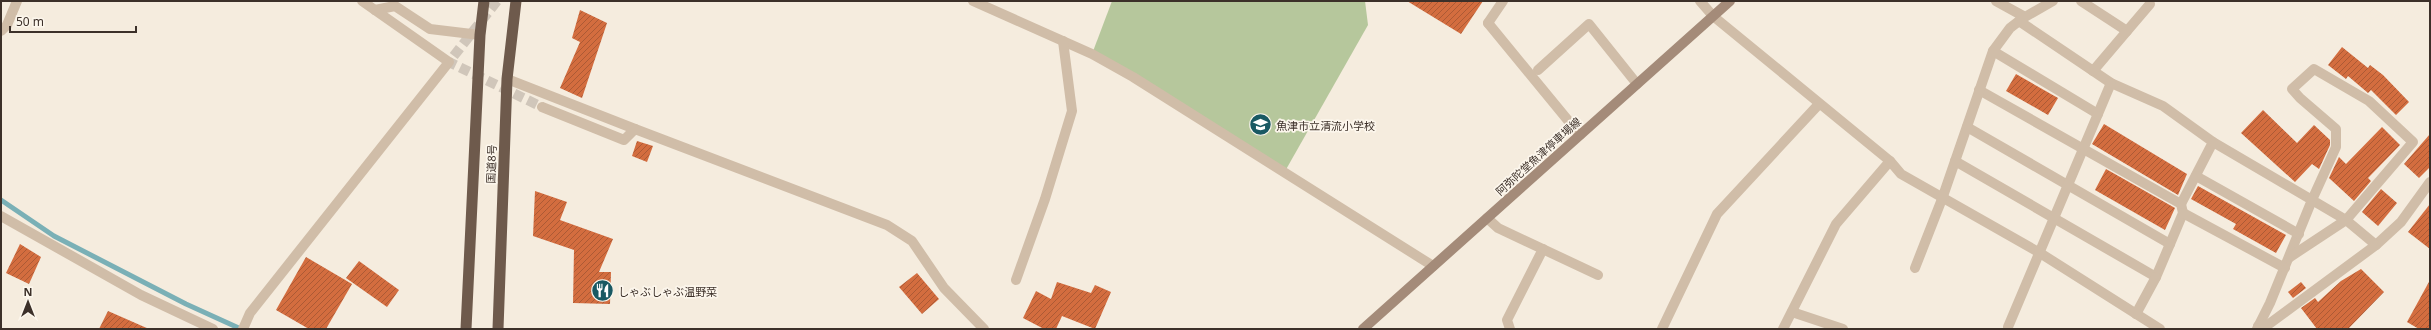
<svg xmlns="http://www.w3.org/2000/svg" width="2431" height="330" font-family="'Noto Sans','Noto Sans JP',sans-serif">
	<defs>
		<pattern id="building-hatch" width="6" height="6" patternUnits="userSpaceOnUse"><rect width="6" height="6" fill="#d36d3f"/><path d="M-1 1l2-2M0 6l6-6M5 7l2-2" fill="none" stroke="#ac5a35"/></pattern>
	</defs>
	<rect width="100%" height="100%" fill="#f5ecde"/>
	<polygon fill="#b6c79c" points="1112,1 1365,1 1368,25 1284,173 1092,54"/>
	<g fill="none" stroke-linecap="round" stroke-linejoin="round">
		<polyline stroke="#7ab0b6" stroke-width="5" points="1,200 54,236 186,304 241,329"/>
	</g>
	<g fill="url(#building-hatch)">
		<polygon points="1407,1 1483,1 1461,34"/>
		<polygon points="580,10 607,23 582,98 560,88 580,42 572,38"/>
		<polygon points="2342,47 2368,68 2370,65 2383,75 2409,102 2396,115 2371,90 2368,93 2348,76 2346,79 2328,65"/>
		<polygon points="2016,74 2058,98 2048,115 2006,91"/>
		<polygon points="2263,110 2297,143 2314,125 2330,140 2330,145 2319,169 2312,164 2295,182 2241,133"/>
		<polygon points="2104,124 2187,174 2178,195 2092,144"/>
		<polygon points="2382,127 2400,145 2368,178 2371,181 2354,201 2329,178 2339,157 2346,164"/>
		<polygon points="2430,134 2430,167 2419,178 2404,164"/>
		<polygon points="637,141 653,146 647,162 632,156"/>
		<polygon points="2106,169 2175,208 2165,230 2095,190"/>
		<polygon points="2198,186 2286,235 2276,253 2233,229 2236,224 2191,199"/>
		<polygon points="2381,189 2397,203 2378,226 2362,212"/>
		<polygon points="535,191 567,202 560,220 613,239 599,272 611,272 610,304 573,303 574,250 533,236"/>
		<polygon points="2430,204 2430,249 2408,232"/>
		<polygon points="20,244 41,257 29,284 6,273"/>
		<polygon points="306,257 352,284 326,329 309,329 276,310"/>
		<polygon points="359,261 399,290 387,307 346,278"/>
		<polygon points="2361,269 2384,292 2348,329 2317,329 2301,308 2315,298 2318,302 2341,281"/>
		<polygon points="917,273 939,299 922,314 899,287"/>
		<polygon points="2430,280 2430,329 2419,329 2407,322"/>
		<polygon points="1057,282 1091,293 1095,285 1111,292 1095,329 1062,316 1056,329 1044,329 1023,318 1036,291 1051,299"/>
		<polygon points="2301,282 2306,288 2293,298 2288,292"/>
		<polygon points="108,311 149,329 99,329"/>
	</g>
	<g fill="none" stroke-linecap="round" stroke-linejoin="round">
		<polyline stroke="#d0c6ba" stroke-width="10" stroke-dasharray="10 5" stroke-linecap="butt" points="497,1 449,62 542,107"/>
		<polyline stroke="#d0bda8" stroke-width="10" points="1488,23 1503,1"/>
		<g stroke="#d0bda8" stroke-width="10">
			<polyline points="973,1 1092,54 1133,77 1433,266"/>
			<polyline points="1700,1 1713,16 1890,161 1901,174 2040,253 2160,329"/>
			<polyline points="1996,1 2025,17 2053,1"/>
			<polyline points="2081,1 2127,31 2150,4"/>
			<polyline points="375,10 395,6 430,29 480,35"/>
			<polyline points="2019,21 2111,83 2163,106 2213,142 2181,204"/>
			<polyline points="1488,23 1580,135"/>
			<polyline points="1,31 7,25 17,1"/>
			<polyline points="1993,51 2098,114"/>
			<polygon points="2314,69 2369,101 2413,142 2346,220 2312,200 2336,147 2336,129 2300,98 2292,89"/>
			<polyline points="1538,70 1589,24 1637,84"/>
			<polyline points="2093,71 2127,31"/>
			<polyline points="507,79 635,129"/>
			<polyline points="542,107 624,140 635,129 887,225 912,241 944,288 984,329"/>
			<polyline points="1967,127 2170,244 2183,213 2181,204 1979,90"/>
			<polyline points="2213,142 2312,200 2270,303 2257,329"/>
			<polyline points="1955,161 2156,277 2170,244"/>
			<polyline points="2196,176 2299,234"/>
			<polyline points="2183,213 2285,268"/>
			<polyline points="1,216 141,295 213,329"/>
			<polyline points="1487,218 1498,228 1598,275"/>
			<polyline points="2376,245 2401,222 2430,182"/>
			<polyline points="1915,268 1942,199 1993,51 2010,28 2023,18"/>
			<polyline points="1016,280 1045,199 1072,111 1063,41"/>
			<polyline points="1792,312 1843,329"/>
			<polyline points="2136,314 2156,277"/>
			<polyline points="2258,326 2269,324 2376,245 2346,220 2290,257"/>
			<polyline points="2008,327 2111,83"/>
			<polyline points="243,329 250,313 449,62 362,1"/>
			<polyline points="1510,329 1507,320 1543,249"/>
			<polyline points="1662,329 1717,214 1819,104"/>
			<polyline points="1783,329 1836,224 1890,161"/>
		</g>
		<polyline stroke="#a48b79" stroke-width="10" points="1363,329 1730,1"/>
		<g stroke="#6e5a4c" stroke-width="11">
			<polyline points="466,329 480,35 484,1"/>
			<polyline points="498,329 507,79 516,1"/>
		</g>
	</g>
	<defs>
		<symbol id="school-disc" viewBox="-11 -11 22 22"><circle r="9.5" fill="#195963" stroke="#fcf6ec"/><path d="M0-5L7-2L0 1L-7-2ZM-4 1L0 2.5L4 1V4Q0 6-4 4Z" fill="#fff"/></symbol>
		<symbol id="restaurant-disc" viewBox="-11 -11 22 22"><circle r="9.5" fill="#195963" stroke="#fcf6ec"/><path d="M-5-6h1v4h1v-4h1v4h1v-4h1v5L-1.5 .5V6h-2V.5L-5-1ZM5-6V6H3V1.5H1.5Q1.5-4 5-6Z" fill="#fff"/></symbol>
	</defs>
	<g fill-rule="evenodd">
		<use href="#school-disc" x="1248" y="112" width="25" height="25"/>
		<use href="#restaurant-disc" x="590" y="278" width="25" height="25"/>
	</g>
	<g text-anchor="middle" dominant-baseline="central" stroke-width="3.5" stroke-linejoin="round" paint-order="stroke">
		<g font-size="11" fill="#3c3029" stroke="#fcf6ec" text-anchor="start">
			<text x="1276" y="125">魚津市立清流小学校</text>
			<text x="618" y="291">しゃぶしゃぶ温野菜</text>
		</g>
		<g font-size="11" fill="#3c3029" stroke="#fcf6ec">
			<text transform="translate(1538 156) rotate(-42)">阿弥陀堂魚津停車場線</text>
			<text transform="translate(491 164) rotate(-88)">国道8号</text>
		</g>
	</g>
	<rect width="2431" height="330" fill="none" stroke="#3c3029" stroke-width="4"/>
	<g transform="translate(28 302)" stroke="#fcf6ec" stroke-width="3" paint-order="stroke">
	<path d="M0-3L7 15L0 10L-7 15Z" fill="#3c3029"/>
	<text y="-6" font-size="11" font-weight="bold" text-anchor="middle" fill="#3c3029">N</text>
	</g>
	<path d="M10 26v6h126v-6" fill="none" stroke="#3c3029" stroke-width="2"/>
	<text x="16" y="26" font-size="12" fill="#3c3029" stroke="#fcf6ec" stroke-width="3" paint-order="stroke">50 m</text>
</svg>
